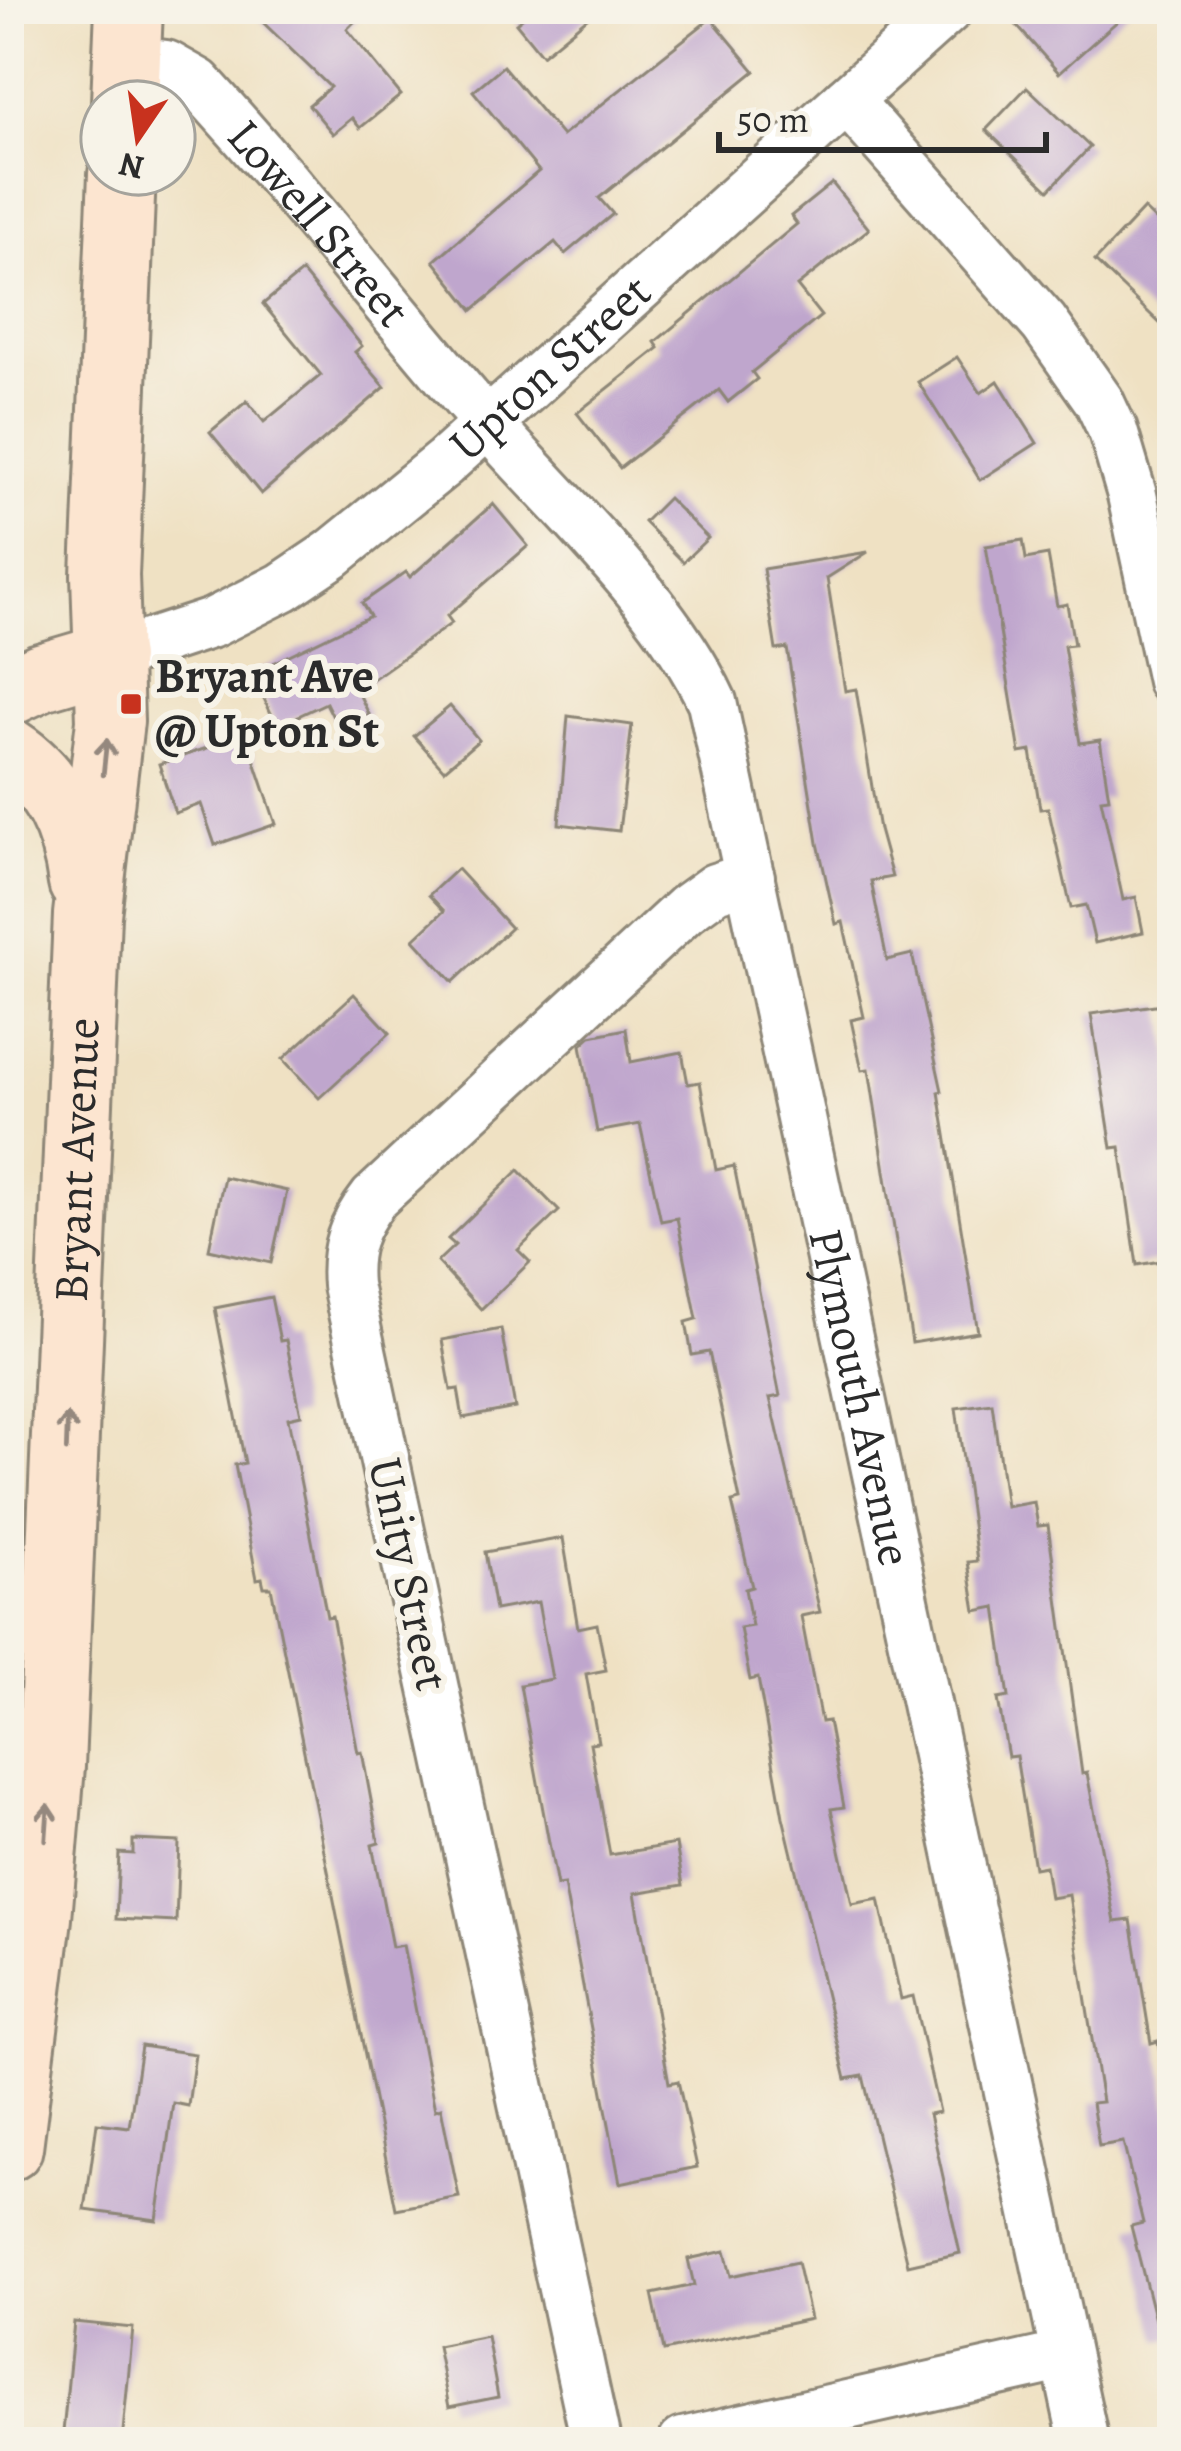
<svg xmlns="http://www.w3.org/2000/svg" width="1181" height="2451" font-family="Alegreya,serif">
	<rect width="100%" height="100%" fill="#f7f3e8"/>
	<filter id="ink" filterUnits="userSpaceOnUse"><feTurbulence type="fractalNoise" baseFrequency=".00833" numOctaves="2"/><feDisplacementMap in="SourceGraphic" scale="24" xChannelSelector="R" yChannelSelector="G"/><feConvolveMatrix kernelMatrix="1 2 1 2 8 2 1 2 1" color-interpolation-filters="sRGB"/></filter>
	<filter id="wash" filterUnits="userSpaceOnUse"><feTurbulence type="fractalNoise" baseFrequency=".004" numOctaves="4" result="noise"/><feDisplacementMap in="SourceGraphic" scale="48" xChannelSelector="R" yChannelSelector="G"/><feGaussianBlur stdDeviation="2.7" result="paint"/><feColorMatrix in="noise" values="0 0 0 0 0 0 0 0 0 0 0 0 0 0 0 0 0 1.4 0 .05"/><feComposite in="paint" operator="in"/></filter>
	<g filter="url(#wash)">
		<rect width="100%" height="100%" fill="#efe1c3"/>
		<g id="blocks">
			<g fill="#bfa6cd">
				<polygon points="249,9 367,9 347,29 401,95 360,128 352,118 333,134 309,105 330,87"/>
				<polygon points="533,9 598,9 542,55 516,23"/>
				<polygon points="1002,9 1131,9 1059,73"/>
				<polygon points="711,18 755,71 599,198 613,214 565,254 555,242 473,310 434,261 539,171 473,91 503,66 562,136"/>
				<polygon points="1027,87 1090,147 1049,190 986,130"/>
				<polygon points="832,183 869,229 797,286 821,316 752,372 757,379 728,402 719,390 620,468 577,413 659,348 655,342 797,224 791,216"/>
				<polygon points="1144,209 1172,236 1172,335 1095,261"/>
				<polygon points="302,272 362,346 355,352 385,387 261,494 210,432 247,401 264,422 321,375 263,304"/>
				<polygon points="957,357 981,393 998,381 1037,443 980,480 918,382"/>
				<polygon points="668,498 708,538 683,562 644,522"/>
				<polygon points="493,504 528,546 447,616 452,623 357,690 369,714 339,729 326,703 277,726 252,673 370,616 362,603 406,572 410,577"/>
				<polygon points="1023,540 1026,559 1048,555 1057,606 1067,604 1074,645 1064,646 1080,743 1100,740 1109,798 1101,799 1123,900 1136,897 1143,932 1095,943 1086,905 1071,908 1048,808 1040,809 1031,751 1020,753 986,546"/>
				<polygon points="868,552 827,578 845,691 856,689 879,830 892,877 871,881 887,960 912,954 942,1091 939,1092 978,1332 912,1343 869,1069 862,1070 851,1020 864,1017 843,922 836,924 818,843 787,648 776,650 763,569"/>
				<polygon points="450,706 479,740 444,770 414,736"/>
				<polygon points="568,716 632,725 619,831 559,824"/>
				<polygon points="246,735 276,824 215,845 201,804 175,813 159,764"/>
				<polygon points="457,869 511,928 453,982 414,939 444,911 429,895"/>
				<polygon points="354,994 390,1033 319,1098 283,1059"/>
				<polygon points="1162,1004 1172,1070 1172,1259 1137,1265 1120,1147 1112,1148 1091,1014"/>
				<polygon points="626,1029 631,1062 682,1052 688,1084 700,1082 716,1170 734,1166 780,1396 770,1398 820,1612 801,1616 821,1722 828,1721 844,1807 831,1809 852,1904 879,1899 901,1999 913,1996 939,2112 929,2114 960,2253 908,2265 863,2076 846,2079 783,1817 758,1678 750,1680 740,1628 752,1626 745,1589 752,1587 732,1502 740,1500 709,1352 692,1355 686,1322 697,1319 677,1218 661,1221 640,1124 597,1132 581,1045 591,1036"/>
				<polygon points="519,1170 559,1211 518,1250 530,1262 481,1309 437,1262 455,1245 448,1239"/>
				<polygon points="224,1177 287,1191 271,1263 209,1249"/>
				<polygon points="271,1297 280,1341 286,1340 301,1415 288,1418 327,1617 332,1616 358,1753 362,1752 379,1843 372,1845 392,1947 403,1945 435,2110 441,2108 459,2197 396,2209 271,1587 264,1587 262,1578 257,1579 235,1465 245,1463 215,1308"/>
				<polygon points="501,1329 515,1408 463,1418 458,1389 451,1390 442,1340"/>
				<polygon points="992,1403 1006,1507 1034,1502 1038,1526 1048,1525 1082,1774 1087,1773 1115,1922 1131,1920 1151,2043 1158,2041 1172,2128 1172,2338 1160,2340 1131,2226 1143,2223 1123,2142 1099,2146 1092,2103 1102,2102 1069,1895 1050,1898 1045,1866 1034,1868 1016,1756 1008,1757 998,1699 1009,1697 996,1607 976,1611 968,1562 977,1561 956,1408"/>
				<polygon points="563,1538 578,1628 597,1624 606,1670 586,1674 598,1742 590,1743 610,1855 676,1844 683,1885 635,1893 669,2083 678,2081 697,2167 620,2183 564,1885 557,1886 520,1685 552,1679 538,1602 495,1610 485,1552"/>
				<polygon points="133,1840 179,1842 176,1922 116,1919 119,1853 133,1854"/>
				<polygon points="141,2046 195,2054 188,2106 173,2103 157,2220 85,2210 97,2123 129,2127"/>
				<polygon points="725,2251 731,2276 797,2262 810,2319 664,2351 652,2294 694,2285 688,2259"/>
				<polygon points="74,2322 133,2328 122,2442 62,2442"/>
				<polygon points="487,2336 498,2397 449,2407 437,2346"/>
			</g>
		</g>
	</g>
	<g filter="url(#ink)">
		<use href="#blocks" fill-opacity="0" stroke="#8d8677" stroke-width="3"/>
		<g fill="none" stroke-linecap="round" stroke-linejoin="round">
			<defs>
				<g id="street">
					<path id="s1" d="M127 60 166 65 198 83C299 193 391 312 489 425 562 508 666 602 712 702L1084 2442"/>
					<polyline points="847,100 1044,323 1099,401 1113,431 1132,495 1172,681"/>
					<path id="s2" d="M109 657 212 623 283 587 332 554 444 463 948 9"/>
					<path d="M596 2442 347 1285C344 1250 352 1226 374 1198L686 909 715 888 750 877"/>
					<polyline points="683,2442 1065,2356"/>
				</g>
				<g id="secondary">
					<polyline points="125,102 129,9"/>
					<polyline points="9,692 41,677 109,657"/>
					<path d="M9 752C55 782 75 829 82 882"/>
					<path id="s3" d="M9 2147 38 1918 51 1766 87 915 110 721 105 575 122 174"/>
				</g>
			</defs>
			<use href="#street" stroke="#8d8677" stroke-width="54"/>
			<use href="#secondary" stroke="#8d8677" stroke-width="72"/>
			<use href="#street" stroke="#fff" stroke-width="48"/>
			<use href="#secondary" stroke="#fce5d0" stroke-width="66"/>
		</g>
		<defs><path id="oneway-shaft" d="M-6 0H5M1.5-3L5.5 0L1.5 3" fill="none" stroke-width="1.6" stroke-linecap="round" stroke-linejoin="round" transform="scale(3)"/></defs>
		<g stroke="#94887e">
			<use href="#oneway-shaft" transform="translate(105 757) rotate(-84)"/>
			<use href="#oneway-shaft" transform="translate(67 1432) rotate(-88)"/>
			<use href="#oneway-shaft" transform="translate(47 1822) rotate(-86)"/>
		</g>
	</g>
	<rect fill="#c8321e" stroke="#f7f3e8" stroke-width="4.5" x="119" y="692" width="24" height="24" rx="6"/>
	<g text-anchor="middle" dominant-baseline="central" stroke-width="12" stroke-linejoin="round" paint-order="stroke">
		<g font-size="48" fill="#2b2b2b" stroke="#f7f3e8">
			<text stroke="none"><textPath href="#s1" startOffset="261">Lowell Street</textPath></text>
			<text stroke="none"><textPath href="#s2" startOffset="534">Upton Street</textPath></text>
			<text stroke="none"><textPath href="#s3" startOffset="990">Bryant Avenue</textPath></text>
			<text stroke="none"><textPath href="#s1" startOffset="1593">Plymouth Avenue</textPath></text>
			<text transform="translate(409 1574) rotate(78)">Unity Street</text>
		</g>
		<g font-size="48" font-weight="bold" fill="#2b2b2b" stroke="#f7f3e8" text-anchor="start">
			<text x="155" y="676">Bryant Ave<tspan x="155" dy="55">@ Upton St</tspan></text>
		</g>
	</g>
	<rect width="1181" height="2451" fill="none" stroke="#f7f3e8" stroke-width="48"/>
	<g transform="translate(138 138) rotate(193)"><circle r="57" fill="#f7f3e8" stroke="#a5a39c" stroke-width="3"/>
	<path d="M0-9L21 45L0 30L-21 45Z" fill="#c8321e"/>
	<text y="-18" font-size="33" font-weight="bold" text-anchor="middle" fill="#2b2b2b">N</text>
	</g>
	<path d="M719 132v18h327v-18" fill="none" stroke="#2b2b2b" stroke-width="6"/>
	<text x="737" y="132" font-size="36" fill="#2b2b2b" stroke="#f7f3e8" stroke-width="9" paint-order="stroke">50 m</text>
</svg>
